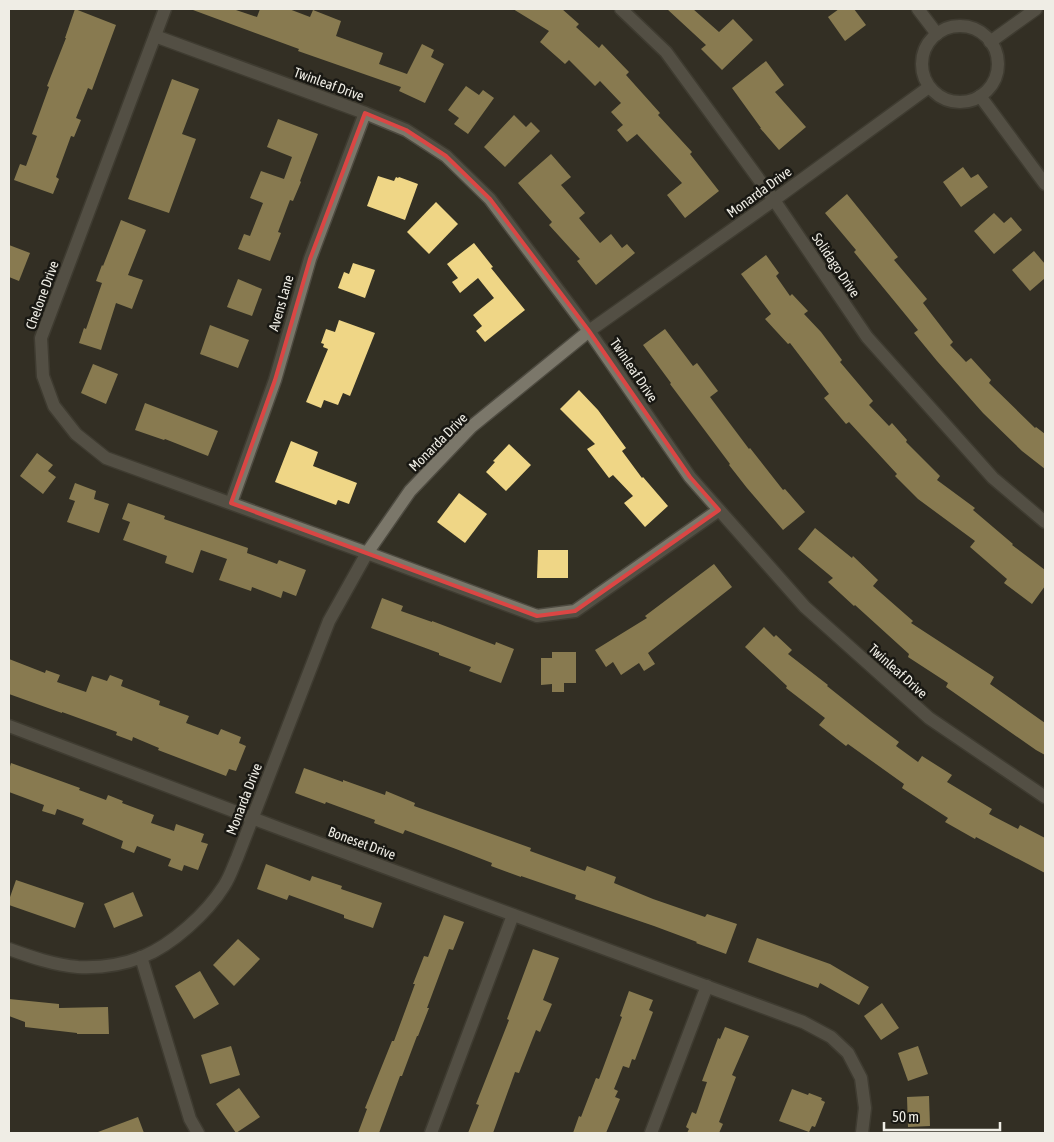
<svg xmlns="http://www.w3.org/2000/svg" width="1054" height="1142" font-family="'Asap Condensed',sans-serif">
	<rect width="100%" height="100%" fill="#333024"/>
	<g fill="#efd686">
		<polygon points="75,9 116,25 92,90 88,88 76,118 81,120 74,137 71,136 60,166 56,177 59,179 53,194 14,180 20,164 26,166 37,136 32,134 49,87 47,86 66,38 65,38"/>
		<polygon points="194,9 233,9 257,17 260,9 289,9 310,17 313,10 341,21 336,36 383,53 379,64 407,74 422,44 434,50 431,57 444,64 425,103 399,91 401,87 298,51 299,49 193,10"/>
		<polygon points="513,9 562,9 579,24 576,27 599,48 602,44 629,72 626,75 660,113 658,115 692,152 690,154 719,191 685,218 667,195 682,183 637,134 627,142 617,130 623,125 611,112 621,103 600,81 595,86 569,60 565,64 540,42 549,31"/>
		<polygon points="667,9 693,9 719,32 733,19 753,40 722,70 701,49 706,45"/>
		<polygon points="839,9 854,9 866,25 845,41 828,17"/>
		<polygon points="766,61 784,85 775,92 806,127 779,150 760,128 761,128 732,88"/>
		<polygon points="172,79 199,89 182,134 196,139 169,213 128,199"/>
		<polygon points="466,86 479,95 483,90 494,98 468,134 454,124 459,118 448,110"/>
		<polygon points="514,115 526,127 531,122 540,131 505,167 484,147"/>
		<polygon points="278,119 318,134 300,181 301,182 293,201 290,200 278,232 281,233 270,261 238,249 244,234 250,236 263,203 250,198 261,171 284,179 292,157 267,147"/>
		<polygon points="551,154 571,177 561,185 585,213 579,218 600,243 611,234 622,248 627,244 635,253 596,285 577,261 580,259 549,225 552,222 518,183"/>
		<polygon points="963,167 971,178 978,174 988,187 961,207 943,182"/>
		<polygon points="378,176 394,181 396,177 398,178 399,177 418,184 405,220 367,206"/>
		<polygon points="847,194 898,257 894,260 927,299 923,303 953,342 950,345 966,362 971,358 991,380 989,383 1035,428 1036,427 1045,434 1045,469 1022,451 983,413 937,361 914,333 918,330 854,252 856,250 825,213"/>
		<polygon points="436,202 458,224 429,254 407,232"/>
		<polygon points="994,213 1004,223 1011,217 1022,230 994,254 974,231"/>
		<polygon points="121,220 146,230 128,275 143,280 132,309 116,303 101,350 79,343 84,328 86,329 102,283 96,281 102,265 103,266"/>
		<polygon points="474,243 493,267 491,268 525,310 485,342 476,331 482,326 473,315 494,298 478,278 460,293 452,282 458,278 447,264"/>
		<polygon points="9,245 30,253 19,281 9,277"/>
		<polygon points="1034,251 1045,264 1045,278 1030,291 1012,270"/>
		<polygon points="766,255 779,273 776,276 790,296 792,294 808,311 804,314 821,332 842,360 840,362 873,401 869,405 889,426 892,423 907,440 906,442 940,476 937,480 975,508 973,510 1013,544 1012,545 1045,570 1045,586 1032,604 1004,583 1007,579 970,547 975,541 918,499 895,476 897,474 849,422 846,424 824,398 829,394 790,343 788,344 765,319 771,314 741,274"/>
		<polygon points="353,263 375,270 365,298 338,288 344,272 349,274"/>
		<polygon points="238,279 262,289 252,316 227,307"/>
		<polygon points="339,320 375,333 350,396 343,393 338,405 324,400 321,408 306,402 328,349 323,347 324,344 321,343 326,329 335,332"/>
		<polygon points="210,325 249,340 238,368 200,354"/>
		<polygon points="665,329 693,366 697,363 718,391 710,397 749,449 750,448 783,490 785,489 805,512 783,530 747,488 729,465 730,464 670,384 671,383 643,345"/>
		<polygon points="93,364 118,374 106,404 81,393"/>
		<polygon points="579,390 598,410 626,448 622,451 642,478 643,477 668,506 645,527 624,503 633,496 613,475 609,478 587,449 595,444 560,409"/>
		<polygon points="145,403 218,431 208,456 165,439 164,440 135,430"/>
		<polygon points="291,441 318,452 313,466 357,483 349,504 338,500 336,505 275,482"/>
		<polygon points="509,444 531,465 506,491 486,472 495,462 493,461"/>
		<polygon points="37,453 53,465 48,471 56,477 43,494 20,476"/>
		<polygon points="75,483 96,491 94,499 109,504 99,533 67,522 75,501 69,499"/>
		<polygon points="459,493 487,514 465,543 437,522"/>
		<polygon points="128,503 165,516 164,519 248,548 247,553 277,564 279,560 306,570 296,596 283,591 281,598 252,587 251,591 219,580 227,559 201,550 193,573 165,563 167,556 123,540 130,522 122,519"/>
		<polygon points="815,528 852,558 853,556 878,580 873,586 913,621 911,623 994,677 990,684 1045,723 1045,755 1036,750 946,687 948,683 908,657 909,654 855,605 854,606 828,582 833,578 798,549"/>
		<polygon points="538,550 568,550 568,578 537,578"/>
		<polygon points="714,564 732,587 648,653 655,664 644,671 639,663 621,675 613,662 606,667 595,650 647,618 645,616"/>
		<polygon points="382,598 403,606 401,611 432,622 432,621 495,645 496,642 514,649 501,683 469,671 471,667 439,655 439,653 371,628"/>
		<polygon points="764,627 774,637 776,635 792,650 788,654 828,685 827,686 871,721 899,742 896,746 918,762 922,756 952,775 947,782 992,809 989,814 1018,829 1020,825 1045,838 1045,873 976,837 975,839 945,822 948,818 902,788 904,784 848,744 846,746 819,725 825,718 786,688 787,686 745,647"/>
		<polygon points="552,652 576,652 576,683 564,683 564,692 552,692 552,684 541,685 541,658 552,658"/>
		<polygon points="9,659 45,673 46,670 60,675 57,682 86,692 92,676 107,681 110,675 123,680 121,686 160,701 159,705 189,716 186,723 218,735 221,729 241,737 239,743 246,746 236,771 229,769 226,776 158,750 159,748 133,737 132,741 116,735 117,732 62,712 62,713 9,694"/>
		<polygon points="11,763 80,788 79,790 106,800 108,795 123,801 122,803 154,815 151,823 174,831 176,824 204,834 201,842 208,844 198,870 184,865 182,871 168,866 171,859 137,846 134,853 121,848 123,841 82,824 84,819 57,809 55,815 42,811 44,805 9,792 9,770"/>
		<polygon points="304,768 343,782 343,780 385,795 386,791 415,803 414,806 531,848 530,851 585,871 587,866 616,877 614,883 653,899 705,917 707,914 737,924 726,954 696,943 697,942 654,926 575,899 576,895 521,876 521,877 491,866 492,863 456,849 405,830 403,834 374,823 375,820 326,802 325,804 295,793"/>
		<polygon points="266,864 310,881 312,876 342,886 341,889 382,903 373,928 344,918 344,915 289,895 287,900 257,889"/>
		<polygon points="16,880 84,903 75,928 9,905 9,900"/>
		<polygon points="133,892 143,916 114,928 104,904"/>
		<polygon points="444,915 464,922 453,950 449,949 427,1008 429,1008 418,1036 417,1036 402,1076 400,1076 379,1133 358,1133 367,1109 365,1108 392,1041 394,1041 415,984 413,984 424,956 428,957"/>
		<polygon points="757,938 830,964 869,987 859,1005 820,983 818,988 748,962"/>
		<polygon points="238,939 260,959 234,986 213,965"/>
		<polygon points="533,949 559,958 543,1000 552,1004 540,1032 536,1030 519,1073 515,1072 493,1133 468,1133 479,1105 476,1104 509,1020 507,1019"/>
		<polygon points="200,971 219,1004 194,1019 175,986"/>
		<polygon points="629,991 653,1000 649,1010 653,1012 635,1060 632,1059 629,1068 623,1066 614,1089 618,1091 615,1097 620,1099 606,1133 573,1133 579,1116 581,1117 596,1078 599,1079 622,1017 620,1016"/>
		<polygon points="9,999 59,1004 59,1008 108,1007 109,1034 77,1034 77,1033 25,1027 25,1022 9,1016"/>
		<polygon points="882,1003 899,1028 881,1040 864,1016"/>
		<polygon points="725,1027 749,1036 732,1075 736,1077 719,1122 723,1124 719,1133 687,1133 689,1129 686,1127 692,1112 696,1114 707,1082 702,1081 718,1038 720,1039"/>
		<polygon points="231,1046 240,1075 210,1084 201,1055"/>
		<polygon points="918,1046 928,1074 908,1081 898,1053"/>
		<polygon points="239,1088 260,1117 236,1133 216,1104"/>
		<polygon points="792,1089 808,1095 809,1093 822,1098 821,1100 825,1102 815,1127 812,1126 809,1132 779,1121"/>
		<polygon points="929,1096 930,1126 908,1127 907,1097"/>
		<polygon points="138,1117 144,1133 98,1133 98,1132"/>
	</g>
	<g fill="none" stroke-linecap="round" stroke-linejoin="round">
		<defs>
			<g id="street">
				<polyline points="165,9 41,338 43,376 54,406 76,434 106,458 367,553 537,616 575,611 719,510"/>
				<polyline points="621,9 666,52 774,200 867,337 993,478 1045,522"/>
				<polyline points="918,9 937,34"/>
				<circle cx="960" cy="64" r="38"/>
				<polyline points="155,36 365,113 406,130 446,156 490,199 589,331 690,477 805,607 929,718 1045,797"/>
				<polyline points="990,42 1036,9"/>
				<polyline points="980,96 1045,184"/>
				<polyline points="231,503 275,380 310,259 365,113"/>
				<polyline points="9,726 281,829 803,1022 831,1037 848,1053 861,1078 865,1108 862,1133"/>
				<path d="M9 949C31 957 54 965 78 967 100 968 122 965 142 957 172 945 207 913 224 886 230 877 233 867 237 858L329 621 367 553 410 491 471 427 589 331 774 200 929 87"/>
				<polyline points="141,957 190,1119 198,1133"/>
				<polyline points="431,1133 513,915"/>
				<polyline points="651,1133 707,986"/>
			</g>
		</defs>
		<use href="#street" stroke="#4e4b41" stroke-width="15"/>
		<use href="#street" stroke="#7b776a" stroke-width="12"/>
	</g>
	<path d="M0 0H1054V1142H0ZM365 113 406 130 446 156 490 199 589 331 690 477 719 510 575 611 537 616 231 503 275 380 310 259Z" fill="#333024" fill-opacity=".55" fill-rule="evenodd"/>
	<path fill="none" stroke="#da4644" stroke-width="4" stroke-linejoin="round" d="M365 113 406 130 446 156 490 199 589 331 690 477 719 510 575 611 537 616 231 503 275 380 310 259Z"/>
	<g text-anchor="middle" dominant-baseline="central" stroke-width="5" stroke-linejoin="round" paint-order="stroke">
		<g font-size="14" fill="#efede5" stroke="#191813">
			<text transform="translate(329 84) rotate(20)">Twinleaf Drive</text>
			<text transform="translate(759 192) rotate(-36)">Monarda Drive</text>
			<text transform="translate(836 265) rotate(56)">Solidago Drive</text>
			<text transform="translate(42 295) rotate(-70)">Chelone Drive</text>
			<text transform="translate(281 303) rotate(-74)">Avens Lane</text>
			<text transform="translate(634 370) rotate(56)">Twinleaf Drive</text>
			<text transform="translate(438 442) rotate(-45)">Monarda Drive</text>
			<text transform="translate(898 671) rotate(42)">Twinleaf Drive</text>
			<text transform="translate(244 799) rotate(-69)">Monarda Drive</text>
			<text transform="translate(362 843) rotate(20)">Boneset Drive</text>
		</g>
	</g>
	<rect width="1054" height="1142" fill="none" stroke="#efede5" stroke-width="20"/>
	<path d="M884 1122v8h116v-8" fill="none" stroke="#efede5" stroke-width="2.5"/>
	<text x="892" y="1122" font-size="15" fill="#efede5" stroke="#191813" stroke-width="4" paint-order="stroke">50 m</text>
</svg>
